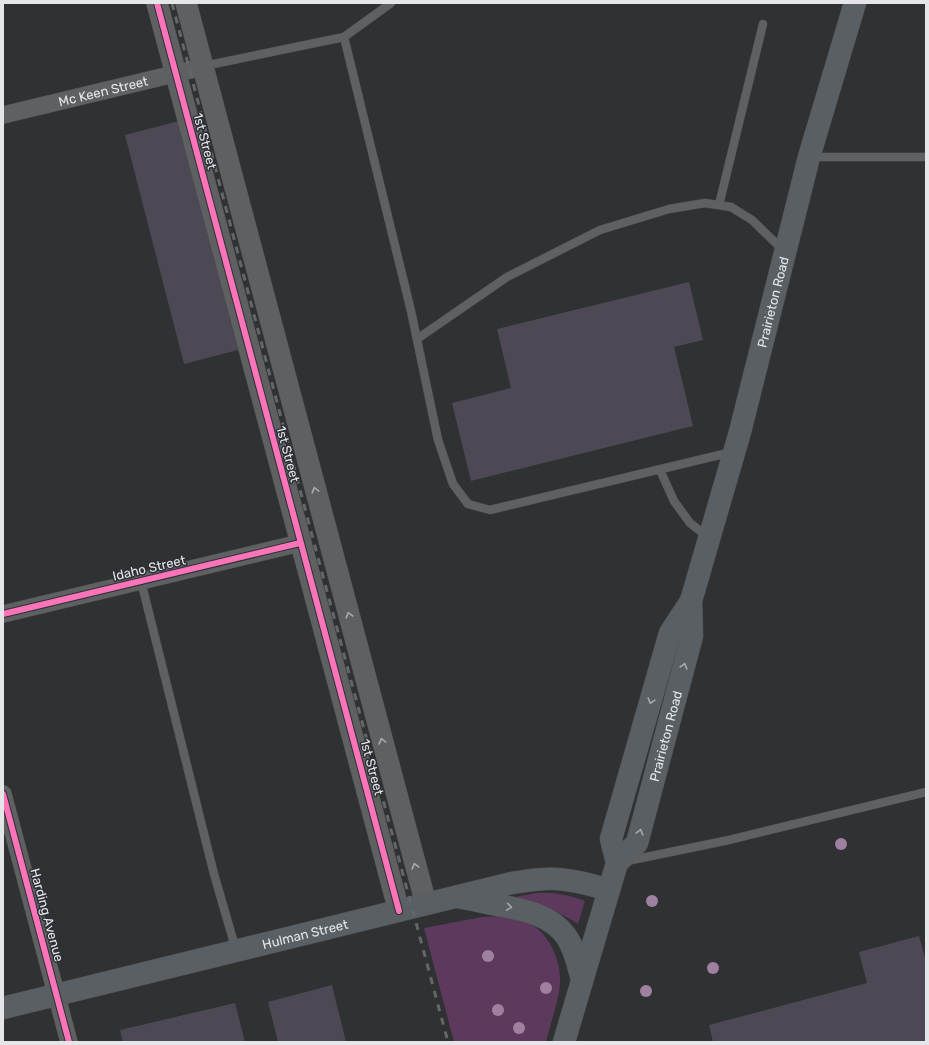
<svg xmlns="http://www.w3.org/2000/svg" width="929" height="1045" font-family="Rubik,sans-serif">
	<rect width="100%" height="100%" fill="#2f3133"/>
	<g fill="#5d395d">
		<path d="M536 893C554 892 569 895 585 901L578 924C556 909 535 904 509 898Z"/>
		<path d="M499 916C508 918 520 919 529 923 552 935 564 967 559 992 556 1009 550 1025 546 1042H454L424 928 482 917Z"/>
	</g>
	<g fill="#4c4955">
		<polygon points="179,121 238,350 184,364 125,135"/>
		<polygon points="689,282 703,340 674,347 693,426 471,481 452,403 511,388 497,329"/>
		<polygon points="919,936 926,961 926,1042 713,1042 709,1025 867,983 859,952"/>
		<polygon points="332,985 346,1042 278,1042 268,1002"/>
		<polygon points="235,1003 245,1042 123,1042 120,1030"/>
	</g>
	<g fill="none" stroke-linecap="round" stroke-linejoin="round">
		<defs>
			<g id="service">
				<polyline points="344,37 391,3"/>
				<polyline points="204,66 344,37 411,311 438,440 453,484 468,504 490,510 732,452"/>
				<polyline points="810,157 926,157"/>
				<polyline points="719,205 763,24"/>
				<polyline points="417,339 507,277 600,230 669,209 705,203 731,207 752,220 783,250"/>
				<polyline points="660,470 674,501 690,523 708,537"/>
				<polyline points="141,581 214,874 236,950"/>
				<polyline points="627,861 729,840 926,792"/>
			</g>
			<g id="minor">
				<path id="s1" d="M3 115 203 67"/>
				<polyline points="3,614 300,543"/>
				<polyline points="3,794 69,1042"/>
			</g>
			<g id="tertiary">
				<polyline points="157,3 399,911"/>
				<polyline points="186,3 426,904"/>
			</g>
			<g id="secondary">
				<path id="s2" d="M617 863 637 843 692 636 691 601"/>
				<path d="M462 898C474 900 486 903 498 905 523 910 550 914 566 936 575 949 578 965 582 980"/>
				<path id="s3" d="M3 1008 512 883C527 881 541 878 556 879 575 880 592 885 609 890"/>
				<path id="s4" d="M564 1042 617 863 611 839 670 633 691 601 740 432 809 157 855 3"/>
			</g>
		</defs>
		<use href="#service" stroke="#4d4f50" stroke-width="9"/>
		<use href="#minor" stroke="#4d4f50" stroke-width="18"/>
		<use href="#tertiary" stroke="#4d4f50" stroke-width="22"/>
		<use href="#secondary" stroke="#4d4f50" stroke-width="23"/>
		<use href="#service" stroke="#5f6062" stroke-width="8"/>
		<use href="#minor" stroke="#5f6062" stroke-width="17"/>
		<use href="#tertiary" stroke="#5f6062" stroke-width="21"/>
		<use href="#secondary" stroke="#5a5f63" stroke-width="22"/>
		<polyline stroke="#656668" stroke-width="3" stroke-dasharray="7 7" stroke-linecap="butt" points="172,3 313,539 448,1042"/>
		<defs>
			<g id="cycleway">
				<polyline points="157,3 399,911"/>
				<polyline points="3,614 300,543"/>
				<polyline points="3,794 69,1042"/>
			</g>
		</defs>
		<use href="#cycleway" stroke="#2d3035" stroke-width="8"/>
		<use href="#cycleway" stroke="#fb73b8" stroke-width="6"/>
	</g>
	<g fill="#9f80a0">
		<circle cx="841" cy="844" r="6"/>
		<circle cx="652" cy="901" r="6"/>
		<circle cx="488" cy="956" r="6"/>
		<circle cx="713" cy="968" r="6"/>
		<circle cx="546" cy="988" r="6"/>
		<circle cx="646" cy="991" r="6"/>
		<circle cx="498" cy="1010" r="6"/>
		<circle cx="519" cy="1028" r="6"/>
	</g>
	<defs><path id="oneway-chevron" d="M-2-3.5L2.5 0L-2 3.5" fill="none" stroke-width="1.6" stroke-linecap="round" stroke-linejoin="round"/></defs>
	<g stroke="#a8aaac">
		<use href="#oneway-chevron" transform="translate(315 490) rotate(-105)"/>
		<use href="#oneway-chevron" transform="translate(349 615) rotate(-105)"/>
		<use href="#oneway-chevron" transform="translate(382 741) rotate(-105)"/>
		<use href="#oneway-chevron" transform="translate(415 866) rotate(-105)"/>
	</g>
	<g stroke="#a6a9ad">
		<use href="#oneway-chevron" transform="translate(684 666) rotate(-75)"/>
		<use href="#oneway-chevron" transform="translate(651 701) rotate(106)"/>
		<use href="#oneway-chevron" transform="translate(640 832) rotate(-75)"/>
		<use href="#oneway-chevron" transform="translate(509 907) rotate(9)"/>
	</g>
	<g text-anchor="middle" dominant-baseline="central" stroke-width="3" stroke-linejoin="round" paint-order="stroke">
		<g font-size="13" fill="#e4e6e9" stroke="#2d3035">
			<text stroke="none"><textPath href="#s1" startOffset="103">Mc Keen Street</textPath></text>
			<text transform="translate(205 141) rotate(75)">1st Street</text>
			<text stroke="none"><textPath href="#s4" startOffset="774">Prairieton Road</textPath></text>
			<text transform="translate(288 454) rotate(75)">1st Street</text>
			<text transform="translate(149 568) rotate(-13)">Idaho Street</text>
			<text stroke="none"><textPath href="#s2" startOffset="139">Prairieton Road</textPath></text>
			<text transform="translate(372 767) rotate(75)">1st Street</text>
			<text transform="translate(47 915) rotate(75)">Harding Avenue</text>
			<text stroke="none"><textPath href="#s3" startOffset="311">Hulman Street</textPath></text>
		</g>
	</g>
	<rect width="929" height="1045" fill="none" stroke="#e4e6e9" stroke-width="8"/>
</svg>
